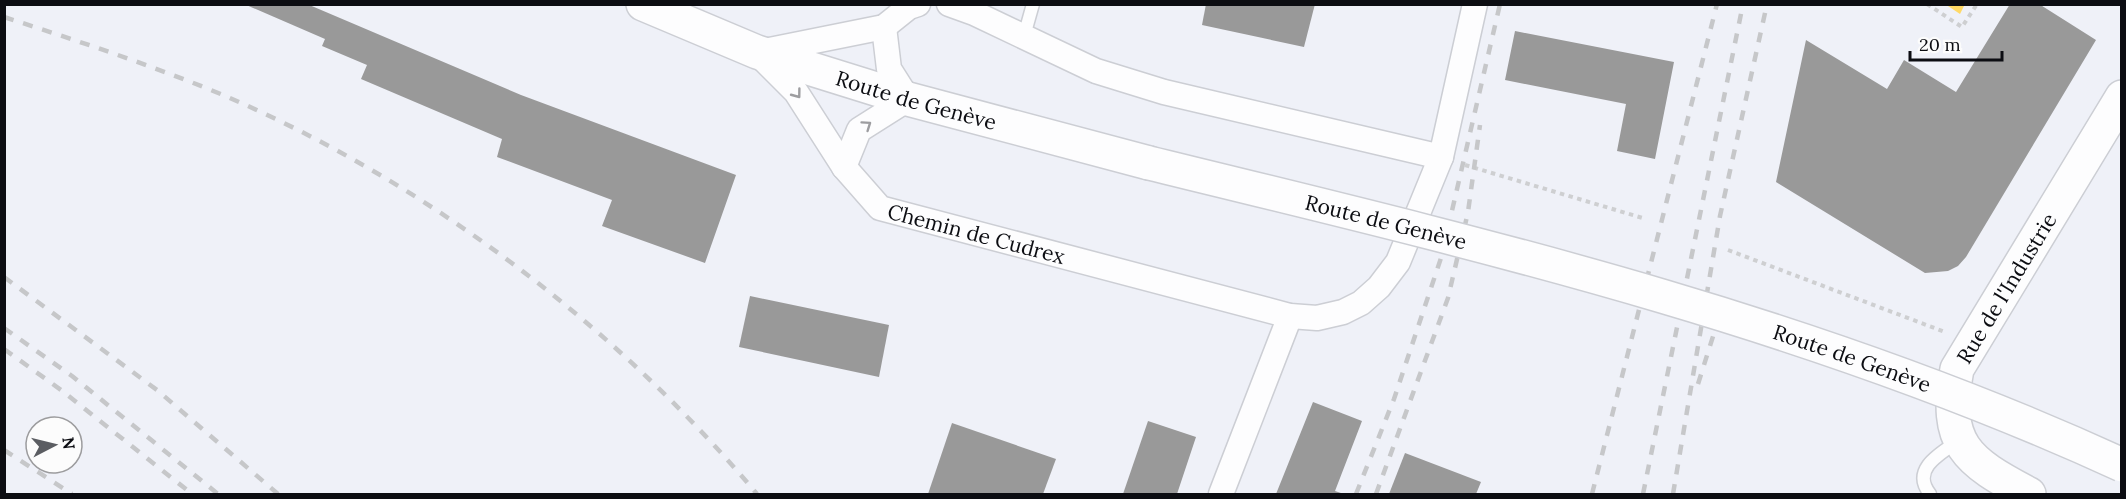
<svg xmlns="http://www.w3.org/2000/svg" width="2126" height="499" font-family="Lora,serif">
	<rect width="100%" height="100%" fill="#eff1f8"/>
	<polygon fill="#ffd966" points="1945,4 1965,4 1960,14"/>
	<g fill="#999">
		<polygon points="244,4 307,4 521,95 736,175 705,263 602,226 612,200 497,157 502,139 361,79 367,65 322,46 325,39"/>
		<polygon points="1206,4 1315,4 1304,47 1202,25"/>
		<polygon points="2010,4 2039,4 2096,40 1966,257 1958,266 1948,271 1925,273 1776,182 1806,40 1887,89 1904,60 1956,92"/>
		<polygon points="1515,31 1674,62 1655,159 1617,151 1626,104 1505,80"/>
		<polygon points="750,296 889,325 879,377 739,347"/>
		<polygon points="1313,402 1362,421 1335,491 1344,494 1276,494"/>
		<polygon points="1148,421 1196,437 1177,494 1123,494"/>
		<polygon points="952,423 1056,459 1043,494 928,494"/>
		<polygon points="1405,453 1481,482 1476,494 1389,494"/>
	</g>
	<g fill="none" stroke-linecap="round" stroke-linejoin="round">
		<defs>
			<g id="lane">
				<polyline points="1024,36 1033,4"/>
				<path d="M1930 494C1910 469 1941 453 1960 440"/>
			</g>
			<g id="street">
				<polyline points="949,4 974,13 1096,71 1164,92 1441,157"/>
				<polyline points="759,52 884,27 909,7 918,4"/>
				<path id="s1" d="M758 54 796 92 844 167 880 208 1290 316 1317 318 1343 312 1361 303 1379 287 1398 262 1441 157 1475 4"/>
				<polyline points="844,167 859,130 908,99 889,69 884,27"/>
				<polyline points="1221,494 1290,316"/>
			</g>
			<g id="secondary">
				<path id="s2" d="M643 4 757 52 908 99 1149 163"/>
				<path id="s3" d="M2029 494C1966 461 1943 444 1957 369L2122 97"/>
			</g>
		</defs>
		<use href="#lane" stroke="#ccced4" stroke-width="15"/>
		<use href="#street" stroke="#ccced4" stroke-width="27"/>
		<use href="#secondary" stroke="#ccced4" stroke-width="36"/>
		<g stroke="#cecfd1" stroke-width="4" stroke-dasharray="4.5 4.5" stroke-linecap="butt">
			<polyline points="1927,4 1962,27 1977,4"/>
			<polyline points="1465,165 1646,219"/>
			<polyline points="1728,250 1945,332"/>
		</g>
		<use href="#lane" stroke="#fdfdfe" stroke-width="12"/>
		<use href="#street" stroke="#fdfdfe" stroke-width="24"/>
		<use href="#secondary" stroke="#fdfdfe" stroke-width="33"/>
		<g stroke="#c6c7c9" stroke-width="4.5" stroke-dasharray="10 10" stroke-linecap="butt">
			<path d="M4 17C78 41 151 65 223 95 426 182 616 326 757 494"/>
			<polyline points="4,277 157,390 278,494"/>
			<polyline points="4,328 72,376 218,494"/>
			<polyline points="4,349 61,390 192,494"/>
			<polyline points="1698,384 1715,330"/>
			<polyline points="4,450 72,494"/>
			<polyline points="1356,494 1394,399 1441,258 1500,4"/>
			<polyline points="1376,494 1448,298 1468,212 1480,125"/>
			<polyline points="1592,494 1717,4"/>
			<polyline points="1643,494 1743,4"/>
			<polyline points="1673,494 1720,216 1767,4"/>
		</g>
		<defs>
			<g id="secondary-bridge">
				<path id="s4" d="M1149 163C1481 244 1809 321 2122 465"/>
			</g>
		</defs>
		<use href="#secondary-bridge" stroke="#ccced4" stroke-width="36" stroke-linecap="butt"/>
		<use href="#secondary-bridge" stroke="#fdfdfe" stroke-width="33"/>
	</g>
	<defs><path id="oneway-chevron" d="M-2-3.5L2.5 0L-2 3.5" fill="none" stroke-width="1.6" stroke-linecap="round" stroke-linejoin="round" transform="scale(1.5)"/></defs>
	<g stroke="#9d9da0">
		<use href="#oneway-chevron" transform="translate(797 94) rotate(53)"/>
		<use href="#oneway-chevron" transform="translate(867 125) rotate(-35)"/>
	</g>
	<g text-anchor="middle" dominant-baseline="central" stroke-width="6" stroke-linejoin="round" paint-order="stroke">
		<g font-size="21" fill="#0c0d12" stroke="#fcfcfc">
			<text stroke="none"><textPath href="#s2" startOffset="290">Route de Genève</textPath></text>
			<text stroke="none"><textPath href="#s4" startOffset="244">Route de Genève</textPath></text>
			<text stroke="none"><textPath href="#s1" startOffset="297">Chemin de Cudrex</textPath></text>
			<text stroke="none"><textPath href="#s3" startOffset="256">Rue de l'Industrie</textPath></text>
			<text stroke="none"><textPath href="#s4" startOffset="730">Route de Genève</textPath></text>
		</g>
	</g>
	<rect width="2126" height="499" fill="none" stroke="#0c0d12" stroke-width="12"/>
	<g transform="translate(54 445) rotate(83)"><circle r="28" fill="#fcfcfc" stroke="#9c9c9e" stroke-width="1.5"/>
	<path d="M0-4.5L10 22L0 15L-10 22Z" fill="#5b5d62"/>
	<text y="-9" font-size="16" font-weight="bold" text-anchor="middle" fill="#0c0d12">N</text>
	</g>
	<path d="M1910 51v9h92v-9" fill="none" stroke="#0c0d12" stroke-width="3"/>
	<text x="1919" y="51" font-size="18" fill="#0c0d12" stroke="#fcfcfc" stroke-width="4.5" paint-order="stroke">20 m</text>
</svg>
